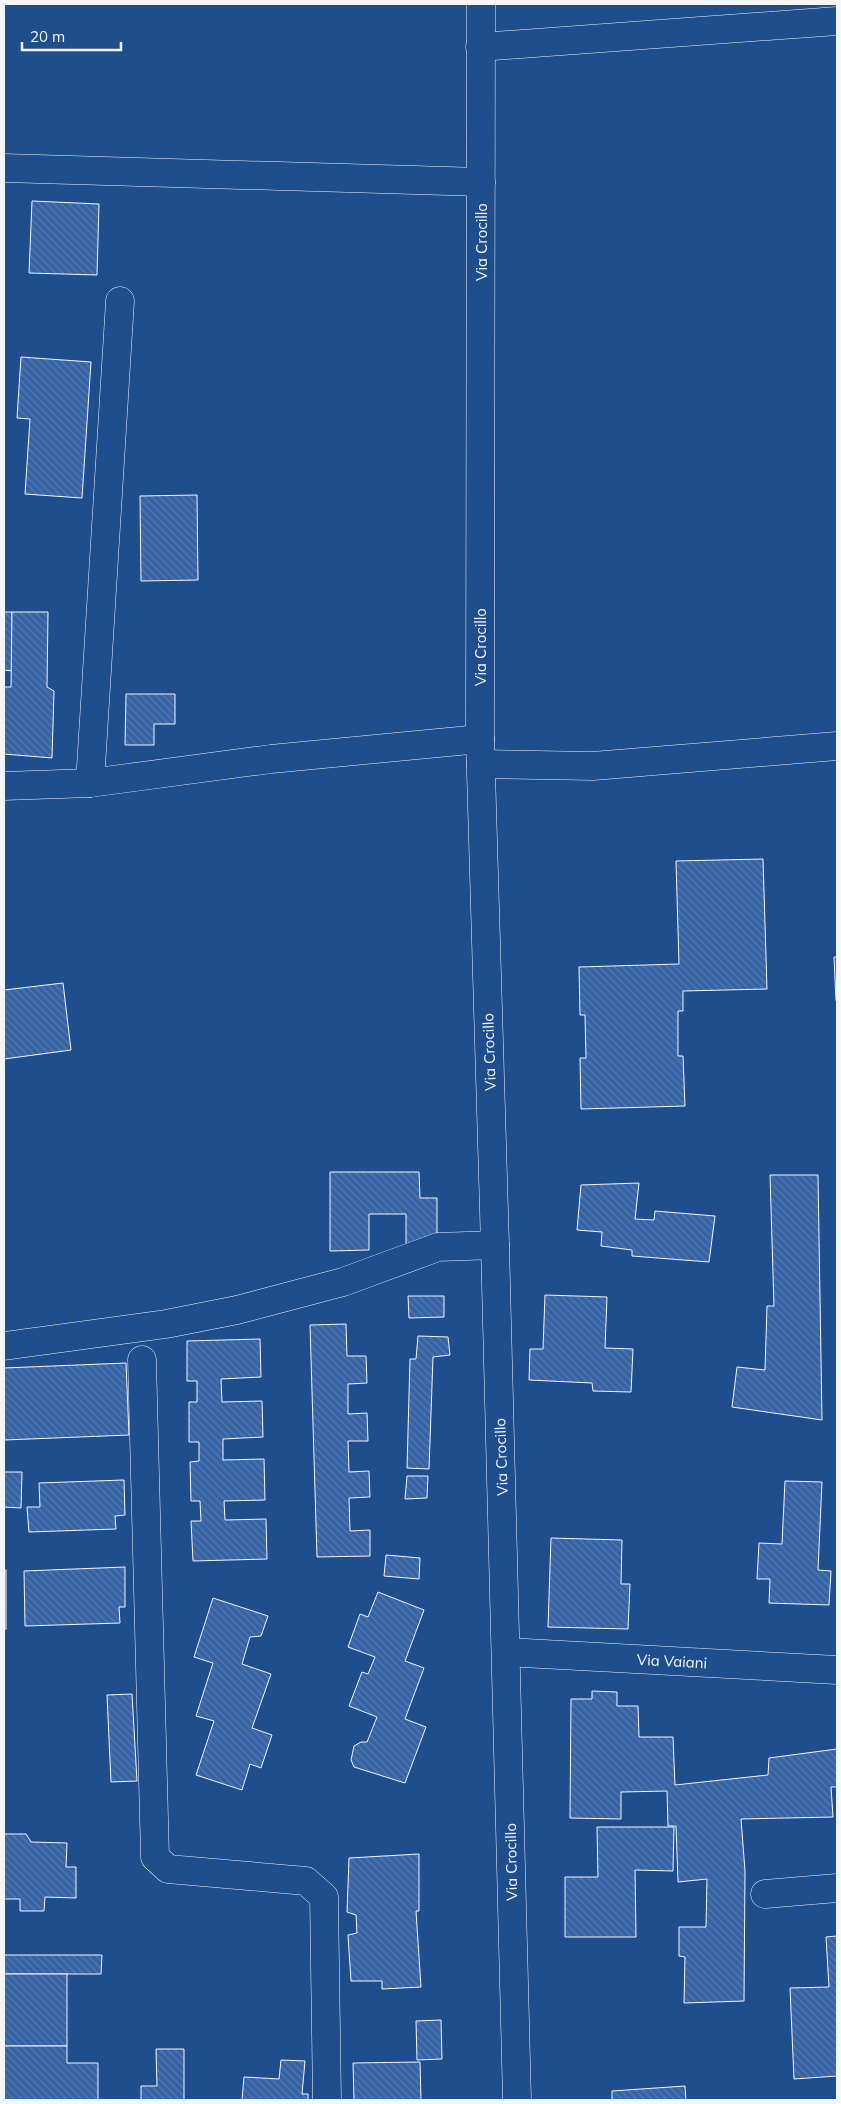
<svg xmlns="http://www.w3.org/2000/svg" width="841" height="2104" font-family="Mulish,sans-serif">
	<defs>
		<pattern id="building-back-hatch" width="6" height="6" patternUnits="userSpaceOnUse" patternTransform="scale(1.25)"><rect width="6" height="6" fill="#3563a3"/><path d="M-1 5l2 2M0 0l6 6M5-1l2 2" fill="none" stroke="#537ab1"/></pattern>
	</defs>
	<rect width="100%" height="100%" fill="#1f4e8c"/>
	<g fill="url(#building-back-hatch)" stroke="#f2f6ff">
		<polygon points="32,201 99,204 97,275 29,273"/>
		<polygon points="21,357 91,362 82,498 25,494 30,419 17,418"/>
		<polygon points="197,495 198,580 141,581 140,496"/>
		<polygon points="4,612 12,612 12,671 4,670"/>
		<polygon points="12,612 48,612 47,687 54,691 52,758 4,754 4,687 11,687"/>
		<polygon points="126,694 175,694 175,724 154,724 154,745 125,745"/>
		<polygon points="763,859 767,989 683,991 683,1011 678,1011 678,1056 683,1056 685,1106 581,1109 580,1058 586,1058 585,1015 580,1015 579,967 679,964 676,861"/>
		<polygon points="834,957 837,957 837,1000 836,1001"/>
		<polygon points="63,983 71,1050 4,1059 4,990"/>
		<polygon points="330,1172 419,1172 420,1198 437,1198 437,1240 406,1250 406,1214 369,1214 369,1250 330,1251"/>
		<polygon points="770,1175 818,1175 822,1420 732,1407 737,1367 765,1370 767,1306 774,1306"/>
		<polygon points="639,1183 635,1219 654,1220 655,1211 715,1216 709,1262 632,1256 632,1250 601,1246 602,1232 577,1230 581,1185"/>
		<polygon points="545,1295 607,1297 605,1348 633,1349 631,1392 593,1391 592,1383 529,1380 530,1349 543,1349"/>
		<polygon points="408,1296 444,1296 444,1317 409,1318"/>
		<polygon points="346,1324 347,1356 366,1356 367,1383 348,1384 348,1414 367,1413 368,1441 348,1441 349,1472 369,1471 370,1497 349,1498 350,1531 370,1530 370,1556 317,1557 310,1325"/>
		<polygon points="418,1336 448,1337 450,1355 433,1357 429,1469 407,1468 410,1359 416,1359"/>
		<polygon points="260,1339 261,1377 221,1379 222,1402 262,1401 263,1437 223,1439 223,1460 264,1459 265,1500 224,1501 225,1520 266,1519 267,1559 193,1561 191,1521 201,1521 200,1501 191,1501 190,1462 199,1461 199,1442 189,1442 189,1402 197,1402 197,1381 187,1381 187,1341"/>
		<polygon points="126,1363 129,1435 4,1440 4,1368"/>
		<polygon points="4,1472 22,1472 21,1508 4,1507"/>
		<polygon points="407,1476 428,1476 427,1498 405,1499"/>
		<polygon points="124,1480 125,1515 115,1516 116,1529 29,1532 27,1507 40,1507 39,1483"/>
		<polygon points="785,1481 822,1482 818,1570 831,1571 829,1605 769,1603 770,1579 757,1579 759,1543 782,1544"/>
		<polygon points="551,1538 622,1540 621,1584 630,1584 628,1629 548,1627"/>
		<polygon points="386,1555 420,1558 419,1579 384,1576"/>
		<polygon points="125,1567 125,1607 119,1607 120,1623 25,1626 24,1571"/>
		<rect x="4" y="1570" width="2" height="59"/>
		<polygon points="378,1592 424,1610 405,1661 424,1668 405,1719 426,1727 405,1783 354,1767 351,1760 354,1746 361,1742 367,1742 377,1717 349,1706 362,1672 368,1674 375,1657 348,1647 360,1614 368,1617"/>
		<polygon points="213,1598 268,1616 261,1636 250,1637 242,1664 271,1674 252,1728 272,1735 261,1768 250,1764 242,1790 196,1775 214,1721 196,1716 213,1663 194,1657"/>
		<polygon points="592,1691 617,1692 617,1706 638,1706 639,1737 673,1737 675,1785 768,1775 769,1758 837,1749 837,1787 831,1787 833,1817 741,1819 745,1871 744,2001 684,2003 685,1957 679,1956 679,1927 706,1927 707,1879 678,1882 676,1826 668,1826 667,1791 621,1792 621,1819 570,1818 571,1699 592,1699"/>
		<polygon points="132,1694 137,1781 111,1782 107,1695"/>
		<polygon points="597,1827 674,1827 673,1871 635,1870 636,1937 565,1937 565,1877 598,1877"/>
		<polygon points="4,1834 26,1834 31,1842 67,1843 66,1867 76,1867 76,1898 45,1897 44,1911 20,1911 20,1899 4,1899"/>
		<polygon points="419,1854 419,1911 416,1911 421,1987 382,1989 382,1981 351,1981 348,1935 357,1933 356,1915 347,1912 349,1858"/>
		<polygon points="837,1936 837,2076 794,2079 790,1988 829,1987 826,1937"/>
		<polygon points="4,1955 102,1955 101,1974 4,1974"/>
		<rect x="4" y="1974" width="63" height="72"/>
		<polygon points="441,2020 442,2059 417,2060 416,2021"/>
		<polygon points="4,2046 67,2046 67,2063 98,2063 98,2100 4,2100"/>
		<polygon points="156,2049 184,2049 184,2100 141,2100 141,2086 157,2086"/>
		<polygon points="281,2060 305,2061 302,2094 308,2094 308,2100 242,2100 244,2077 279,2079"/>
		<polygon points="420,2062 421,2100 354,2100 353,2063"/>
		<polygon points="685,2086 686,2100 612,2100 612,2091"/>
	</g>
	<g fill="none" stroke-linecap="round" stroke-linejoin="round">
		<defs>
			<g id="minor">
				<polyline points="481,4 480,739 495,1245 517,2100"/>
				<polyline points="480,47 837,21"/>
				<polyline points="4,168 481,182"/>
				<polyline points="481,764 593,766 837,746"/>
				<polyline points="90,783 120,301"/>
				<polyline points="4,786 90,783 271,759 480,739"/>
				<polyline points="4,1346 166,1324 237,1310 343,1282 438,1247 495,1245"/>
				<polyline points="142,1360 155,1857 168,1869 306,1881 324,1897 327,2100"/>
				<polyline points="506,1652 837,1670"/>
				<polyline points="765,1894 837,1888"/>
			</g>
		</defs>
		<use href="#minor" stroke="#f2f6ff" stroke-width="29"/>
		<use href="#minor" stroke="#1f4e8c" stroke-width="28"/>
	</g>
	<g text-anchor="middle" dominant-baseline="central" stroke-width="4" stroke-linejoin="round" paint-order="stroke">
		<g font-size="15" fill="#f2f6ff" stroke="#1f4e8c">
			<text transform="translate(481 242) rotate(-90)">Via Crocillo</text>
			<text transform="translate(480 647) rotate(-90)">Via Crocillo</text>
			<text transform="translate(489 1052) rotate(-92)">Via Crocillo</text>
			<text transform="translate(501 1457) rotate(-92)">Via Crocillo</text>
			<text transform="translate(672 1661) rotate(3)">Via Vaiani</text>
			<text transform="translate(511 1862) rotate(-91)">Via Crocillo</text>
		</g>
	</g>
	<rect width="841" height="2104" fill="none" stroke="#f2f6ff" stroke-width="10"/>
	<path d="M22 42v8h99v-8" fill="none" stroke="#f2f6ff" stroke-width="2.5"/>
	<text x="30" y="42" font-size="15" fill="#f2f6ff" stroke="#1f4e8c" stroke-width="4" paint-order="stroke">20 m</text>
</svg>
